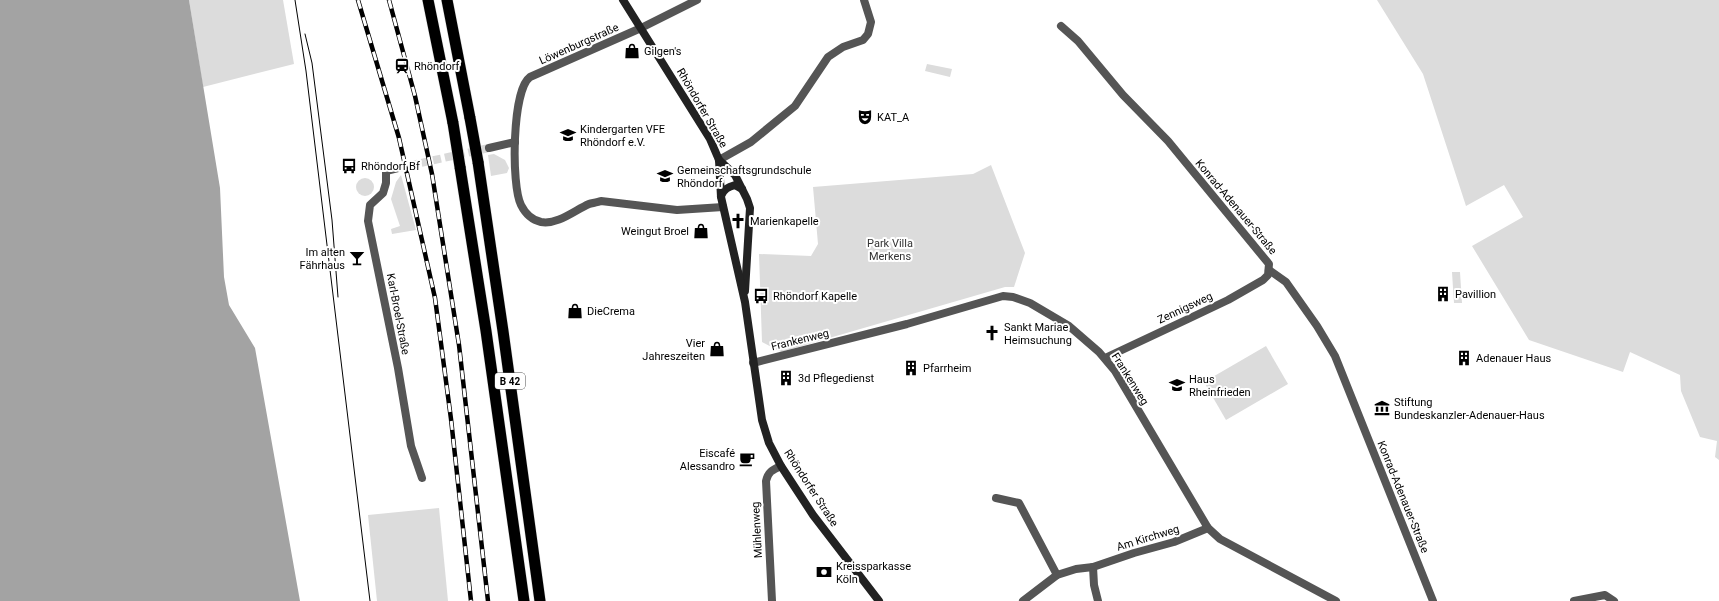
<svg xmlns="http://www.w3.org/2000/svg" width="1719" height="601" font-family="Roboto,sans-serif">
	<rect width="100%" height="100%" fill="#fff"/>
	<g fill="#dcdcdc">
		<polygon points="189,0 283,0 294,64 203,87"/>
		<polygon points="1377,0 1719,0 1719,460 1715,457 1717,441 1700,437 1681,391 1680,375 1630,352 1623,372 1529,340 1472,246 1523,217 1504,185 1466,206 1423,74"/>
		<polygon points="927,64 952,69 950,77 925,71"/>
		<polygon points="494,154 505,160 509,168 507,173 491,176 488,155"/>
		<polygon points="991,165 1025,253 1014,287 1005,287 781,352 762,342 759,254 811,256 818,244 813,187 973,174"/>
		<polygon points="401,175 416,230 392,234 391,229 400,226 391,199 396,182"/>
		<circle cx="365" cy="187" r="9"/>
		<polygon points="1452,272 1460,272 1462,303 1454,303"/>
		<polygon points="1266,346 1288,384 1226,420 1204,382"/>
		<polygon points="439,508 448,601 377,601 368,515"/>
	</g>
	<polygon fill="#a3a3a3" points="0,0 189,0 220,188 224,277 229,305 255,348 300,601 0,601"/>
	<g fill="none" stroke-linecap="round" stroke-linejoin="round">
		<polyline stroke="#d9d9d9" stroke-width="8" stroke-dasharray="8 4" stroke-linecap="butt" points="398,168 489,148"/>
		<defs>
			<g id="trunk">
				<polyline points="428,0 453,123"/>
				<polyline points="447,0 470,118"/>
				<polyline points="478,162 503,331 540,601"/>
				<polyline points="460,167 486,331 524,601"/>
			</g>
		</defs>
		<use href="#trunk" stroke="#dbdbdb" stroke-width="12"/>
		<g stroke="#555" stroke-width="8">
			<path d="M697 0 641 28 530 77C512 90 511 185 521 205 525 213 532 220 541 222 558 225 575 210 589 204 593 203 598 202 601 201L677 210 723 207"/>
			<polyline points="1061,26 1078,41 1123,95 1168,141 1269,264 1268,275 1263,280 1228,300 1188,319 1105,358"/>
			<polyline points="489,148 515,142"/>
			<polyline points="719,160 751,142 795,106 828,57 843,47 863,40 868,34 871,22 864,0"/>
			<polyline points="398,168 386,171 386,183 383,193 370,205 368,221 398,368 411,446 422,478"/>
			<polyline points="1269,270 1286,282 1317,326 1335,356 1433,601"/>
			<polyline points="753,363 907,324 1003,296 1013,297 1030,303 1069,326 1099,352 1115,371 1208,528 1220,539 1336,601"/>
			<polyline points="996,498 1019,503 1057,575"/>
			<polyline points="1093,567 1094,585 1098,601"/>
			<path d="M772 601 766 481C768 472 772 470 781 466"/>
			<polyline points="1023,601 1057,575 1076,569 1093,567 1134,553 1174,542 1208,528"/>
			<polyline points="1574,601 1605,595 1614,601"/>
		</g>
		<g stroke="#222" stroke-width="8">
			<polyline points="623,0 710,139 719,160 735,175 747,199 750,208 745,291"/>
			<polyline points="719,160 721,197 745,302 762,420 769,443 781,466 813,515 879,601"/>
			<path d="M721 196C724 189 728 187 735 185L742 189"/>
		</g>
		<use href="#trunk" stroke="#000" stroke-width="11"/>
		<g stroke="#000" stroke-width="1">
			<polyline points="295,0 306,71 370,601"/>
			<polyline points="305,34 312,63 332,220 338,297"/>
		</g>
		<defs>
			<g id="rail">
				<polyline points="358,0 399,138 435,298 451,419 471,601"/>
				<polyline points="389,0 415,96 432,174 459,345 488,601"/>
			</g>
		</defs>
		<use href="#rail" stroke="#000" stroke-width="4.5"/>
		<use href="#rail" stroke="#fff" stroke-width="3" stroke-dasharray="9" stroke-linecap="butt"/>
		<defs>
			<g id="trunk-bridge">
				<polyline points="470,118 478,162"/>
				<polyline points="453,123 460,167"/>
			</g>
		</defs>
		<use href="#trunk-bridge" stroke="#dbdbdb" stroke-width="12" stroke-linecap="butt"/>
		<use href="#trunk-bridge" stroke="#000" stroke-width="11"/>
	</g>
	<defs>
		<symbol id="shop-bare" viewBox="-9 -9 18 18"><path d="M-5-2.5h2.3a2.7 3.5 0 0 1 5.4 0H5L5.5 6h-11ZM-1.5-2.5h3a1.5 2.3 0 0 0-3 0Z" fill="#000" stroke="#fff" stroke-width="2.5" paint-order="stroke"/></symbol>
		<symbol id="station-bare" viewBox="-9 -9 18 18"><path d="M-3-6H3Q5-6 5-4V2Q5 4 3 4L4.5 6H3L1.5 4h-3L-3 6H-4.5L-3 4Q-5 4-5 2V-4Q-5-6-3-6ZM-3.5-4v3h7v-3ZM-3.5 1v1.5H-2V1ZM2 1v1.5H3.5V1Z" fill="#000" stroke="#fff" stroke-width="2.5" paint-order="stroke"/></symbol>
		<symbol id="theatre-bare" viewBox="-9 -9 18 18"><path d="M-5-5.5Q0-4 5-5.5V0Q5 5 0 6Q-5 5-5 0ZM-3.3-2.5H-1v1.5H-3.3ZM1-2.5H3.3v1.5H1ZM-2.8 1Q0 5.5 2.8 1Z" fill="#000" stroke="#fff" stroke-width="2.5" paint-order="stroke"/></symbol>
		<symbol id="school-bare" viewBox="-9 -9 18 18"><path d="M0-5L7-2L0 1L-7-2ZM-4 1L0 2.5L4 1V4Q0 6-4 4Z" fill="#000" stroke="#fff" stroke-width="2.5" paint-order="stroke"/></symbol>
		<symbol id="bus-bare" viewBox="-9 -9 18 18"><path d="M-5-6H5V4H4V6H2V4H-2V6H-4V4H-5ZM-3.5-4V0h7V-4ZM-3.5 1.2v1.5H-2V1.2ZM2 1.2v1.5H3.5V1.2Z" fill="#000" stroke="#fff" stroke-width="2.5" paint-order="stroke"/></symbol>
		<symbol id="church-bare" viewBox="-9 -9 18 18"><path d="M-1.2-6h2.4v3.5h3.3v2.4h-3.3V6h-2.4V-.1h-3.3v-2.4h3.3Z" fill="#000" stroke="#fff" stroke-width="2.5" paint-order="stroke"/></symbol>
		<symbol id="bar-bare" viewBox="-9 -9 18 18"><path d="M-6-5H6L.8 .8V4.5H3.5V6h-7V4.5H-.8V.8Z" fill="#000" stroke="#fff" stroke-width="2.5" paint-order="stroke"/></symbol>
		<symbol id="building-bare" viewBox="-9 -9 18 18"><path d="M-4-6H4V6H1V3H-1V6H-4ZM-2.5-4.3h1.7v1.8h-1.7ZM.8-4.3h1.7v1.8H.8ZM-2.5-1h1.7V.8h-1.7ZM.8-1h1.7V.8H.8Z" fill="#000" stroke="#fff" stroke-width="2.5" paint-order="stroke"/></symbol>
		<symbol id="museum-bare" viewBox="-9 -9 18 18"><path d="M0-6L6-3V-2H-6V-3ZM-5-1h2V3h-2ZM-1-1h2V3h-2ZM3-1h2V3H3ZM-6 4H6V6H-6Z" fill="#000" stroke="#fff" stroke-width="2.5" paint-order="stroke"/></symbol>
		<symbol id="cafe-bare" viewBox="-9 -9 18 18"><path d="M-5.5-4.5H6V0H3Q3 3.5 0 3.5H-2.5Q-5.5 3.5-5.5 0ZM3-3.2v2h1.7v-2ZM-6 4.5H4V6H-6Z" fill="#000" stroke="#fff" stroke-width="2.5" paint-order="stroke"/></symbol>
		<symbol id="bank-bare" viewBox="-9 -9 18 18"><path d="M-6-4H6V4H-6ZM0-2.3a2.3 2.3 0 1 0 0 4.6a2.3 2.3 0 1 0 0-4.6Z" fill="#000" stroke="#fff" stroke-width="2.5" paint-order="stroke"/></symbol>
	</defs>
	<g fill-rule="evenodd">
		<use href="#shop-bare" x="621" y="40" width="22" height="22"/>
		<use href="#station-bare" x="391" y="55" width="22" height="22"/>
		<use href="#theatre-bare" x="854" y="106" width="22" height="22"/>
		<use href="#school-bare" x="557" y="124" width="22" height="22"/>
		<use href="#bus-bare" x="338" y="155" width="22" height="22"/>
		<use href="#school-bare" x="654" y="165" width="22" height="22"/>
		<use href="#church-bare" x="727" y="210" width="22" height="22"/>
		<use href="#shop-bare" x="690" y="220" width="22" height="22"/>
		<use href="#bar-bare" x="346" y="247" width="22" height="22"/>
		<use href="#building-bare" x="1432" y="283" width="22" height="22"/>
		<use href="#bus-bare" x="750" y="285" width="22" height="22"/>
		<use href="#shop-bare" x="564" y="300" width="22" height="22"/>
		<use href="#church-bare" x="981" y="322" width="22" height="22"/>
		<use href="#shop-bare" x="706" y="338" width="22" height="22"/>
		<use href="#building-bare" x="1453" y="347" width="22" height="22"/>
		<use href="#building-bare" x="900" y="357" width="22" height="22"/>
		<use href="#building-bare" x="775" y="367" width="22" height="22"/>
		<use href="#school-bare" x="1166" y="374" width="22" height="22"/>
		<use href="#museum-bare" x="1371" y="397" width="22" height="22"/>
		<use href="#cafe-bare" x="736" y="448" width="22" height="22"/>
		<use href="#bank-bare" x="813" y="561" width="22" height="22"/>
	</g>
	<g text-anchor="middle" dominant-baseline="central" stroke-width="4" stroke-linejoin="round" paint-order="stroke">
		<rect fill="#fff" stroke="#4c4c4c" stroke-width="1" x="495" y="373" width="30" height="16" rx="3"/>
		<g font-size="10" font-weight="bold" fill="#000">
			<text x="510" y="381">B 42</text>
		</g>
		<g font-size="11" fill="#000" stroke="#fff">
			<text transform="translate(579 44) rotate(-24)">Löwenburgstraße</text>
			<text transform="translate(702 108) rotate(60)">Rhöndorfer Straße</text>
			<text transform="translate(1236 207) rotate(50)">Konrad-Adenauer-Straße</text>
			<text transform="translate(1185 308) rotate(-25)">Zennigsweg</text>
			<text transform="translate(398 314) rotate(79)">Karl-Broel-Straße</text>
			<text transform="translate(800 340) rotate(-14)">Frankenweg</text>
			<text transform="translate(1130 379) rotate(58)">Frankenweg</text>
			<text transform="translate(811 488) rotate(57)">Rhöndorfer Straße</text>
			<text transform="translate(1403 497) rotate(68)">Konrad-Adenauer-Straße</text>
			<text transform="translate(757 530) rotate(-93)">Mühlenweg</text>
			<text transform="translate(1148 538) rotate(-17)">Am Kirchweg</text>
		</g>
		<g font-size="11" fill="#000" stroke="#fff" text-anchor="start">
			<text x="644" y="51">Gilgen's</text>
			<text x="414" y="66">Rhöndorf</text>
			<text x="877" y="117">KAT_A</text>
			<text x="580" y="129">Kindergarten VFE<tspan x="580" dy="13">Rhöndorf e.V.</tspan></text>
			<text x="361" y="166">Rhöndorf Bf</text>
			<text x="677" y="170">Gemeinschaftsgrundschule<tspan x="677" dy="13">Rhöndorf</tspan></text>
			<text x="750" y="221">Marienkapelle</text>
			<text x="689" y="231" text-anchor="end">Weingut Broel</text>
			<text x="345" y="252" text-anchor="end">Im alten<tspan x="345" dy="13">Fährhaus</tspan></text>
			<text x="1455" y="294">Pavillion</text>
			<text x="773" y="296">Rhöndorf Kapelle</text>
			<text x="587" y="311">DieCrema</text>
			<text x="1004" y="327">Sankt Mariae<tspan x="1004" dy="13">Heimsuchung</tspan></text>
			<text x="705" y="343" text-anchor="end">Vier<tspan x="705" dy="13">Jahreszeiten</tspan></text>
			<text x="1476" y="358">Adenauer Haus</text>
			<text x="923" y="368">Pfarrheim</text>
			<text x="798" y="378">3d Pflegedienst</text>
			<text x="1189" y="379">Haus<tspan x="1189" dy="13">Rheinfrieden</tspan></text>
			<text x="1394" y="402">Stiftung<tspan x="1394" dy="13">Bundeskanzler-Adenauer-Haus</tspan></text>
			<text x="735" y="453" text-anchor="end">Eiscafé<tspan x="735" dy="13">Alessandro</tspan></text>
			<text x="836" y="566">Kreissparkasse<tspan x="836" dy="13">Köln</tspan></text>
		</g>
		<g font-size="11" fill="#333" stroke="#fff">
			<text x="890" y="243">Park Villa<tspan x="890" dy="13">Merkens</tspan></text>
		</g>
	</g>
</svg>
